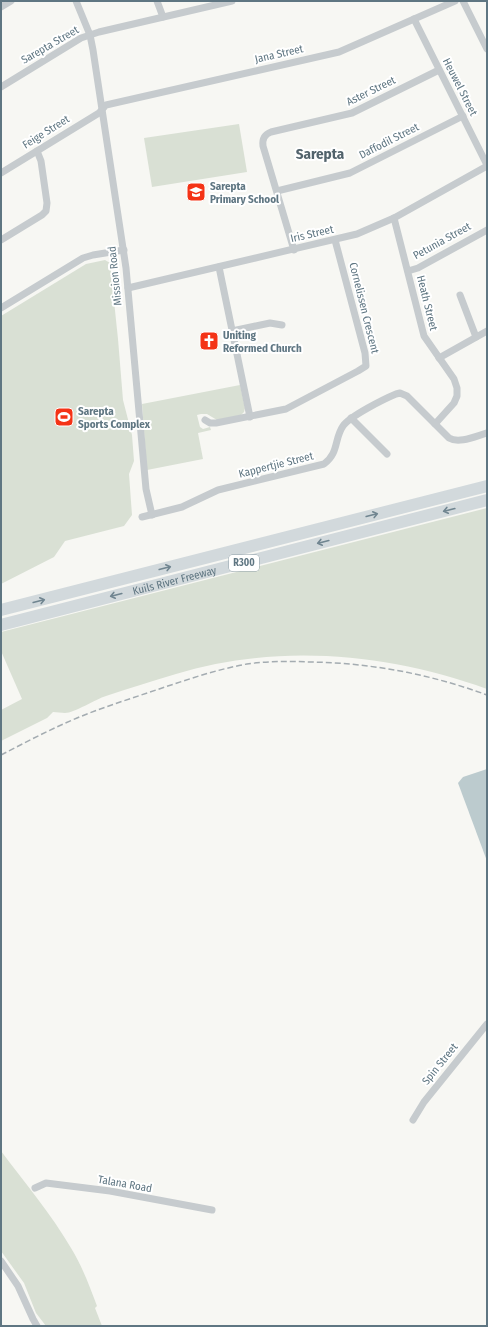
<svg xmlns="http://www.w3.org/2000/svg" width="488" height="1327" font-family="'Fira Sans Condensed',sans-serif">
	<rect width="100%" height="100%" fill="#f7f7f3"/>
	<g fill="#d9e0d4">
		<polygon points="239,124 247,172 152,187 144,138"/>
		<polygon points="105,260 110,263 118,339 123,400 132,435 134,461 129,474 132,515 124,526 65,541 54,557 1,584 1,316 86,264"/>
		<polygon points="240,385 245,408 244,412 241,415 217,420 207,414 201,414 197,415 200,427 203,429 210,427 211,430 198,433 203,459 147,470 142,404"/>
		<path d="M487 508V689C388 653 277 643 176 674 153 681 129 688 106 696 96 699 74 713 65 713 61 713 57 712 53 712L47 718 1 741V710L22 699 1 651V632Z"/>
		<path d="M1 1151C24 1182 52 1215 71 1248 82 1266 90 1287 97 1306L95 1308 102 1326H46L36 1313 24 1283 1 1251Z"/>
	</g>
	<polygon fill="#bccbce" points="487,769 487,861 458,783 463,777"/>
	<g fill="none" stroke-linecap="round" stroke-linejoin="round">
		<g stroke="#c6cbce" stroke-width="7">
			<polyline points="76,1 90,35 93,50 126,268 146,489 152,515"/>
			<polyline points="157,1 163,17"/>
			<polyline points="463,1 487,49"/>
			<polyline points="1,7 11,1"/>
			<polyline points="414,19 487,165"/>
			<polyline points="1,87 81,38 99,32 232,1"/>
			<polyline points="1,173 99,113 106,105 339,52 455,1"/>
			<polyline points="277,191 350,173 463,116"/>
			<polyline points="394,218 424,336 454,379 457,388 457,396 454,403 435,424"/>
			<polyline points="1,240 42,215 46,211 47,203 41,161 37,151"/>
			<path d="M294 250 263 146C262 139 265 134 271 132L352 113 439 70"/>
			<polyline points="219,267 250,417"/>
			<polyline points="408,271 418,268 487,230"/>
			<polyline points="128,288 357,234 394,218 487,166"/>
			<polyline points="460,295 476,337"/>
			<polyline points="1,308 83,258 93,255 124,250"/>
			<polyline points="232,331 270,323 282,325"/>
			<polyline points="439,358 487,331"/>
			<polyline points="351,418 387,454"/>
			<polyline points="205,420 210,423 216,423 286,409 358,371 366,366 365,353 335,240"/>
			<path d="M142 517 182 507 218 490 324 464C339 453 334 439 343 426 350 416 384 399 396 394L400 393 407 396 449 438C459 444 476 436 487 433"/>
			<polyline points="413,1120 424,1102 487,1024"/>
			<polyline points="35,1188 46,1183 110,1191 212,1210"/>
			<polyline points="1,1261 18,1286 33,1319 37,1326"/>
		</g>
		<g stroke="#d2d9dc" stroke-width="12">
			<polyline points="1,610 487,486"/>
			<path id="s1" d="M1 625 487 500"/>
		</g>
		<path stroke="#a4acb1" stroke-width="1.5" stroke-dasharray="6 3" stroke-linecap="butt" d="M1 755C26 742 51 729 77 718 106 706 136 697 165 687 192 678 219 669 247 664 268 661 289 661 310 662 371 663 430 674 487 695"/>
	</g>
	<defs><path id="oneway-shaft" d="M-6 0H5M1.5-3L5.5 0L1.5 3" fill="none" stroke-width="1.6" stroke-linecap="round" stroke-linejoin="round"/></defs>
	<g stroke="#708590">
		<use href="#oneway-shaft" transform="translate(449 510) rotate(166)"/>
		<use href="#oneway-shaft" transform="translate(372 515) rotate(-14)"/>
		<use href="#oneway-shaft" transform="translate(323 542) rotate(166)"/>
		<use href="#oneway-shaft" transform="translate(165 568) rotate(-14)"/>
		<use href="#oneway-shaft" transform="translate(116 595) rotate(166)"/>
		<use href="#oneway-shaft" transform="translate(39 601) rotate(-14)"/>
	</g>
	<defs>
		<symbol id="school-square" viewBox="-11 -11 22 22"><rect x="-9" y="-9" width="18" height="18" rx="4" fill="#f43316" stroke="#fff"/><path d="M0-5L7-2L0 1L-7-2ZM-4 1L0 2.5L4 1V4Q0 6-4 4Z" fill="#fff"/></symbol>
		<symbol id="church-square" viewBox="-11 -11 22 22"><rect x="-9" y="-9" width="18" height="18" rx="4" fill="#f43316" stroke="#fff"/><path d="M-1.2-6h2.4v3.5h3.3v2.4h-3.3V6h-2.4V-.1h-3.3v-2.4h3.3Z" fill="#fff"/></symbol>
		<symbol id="stadium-square" viewBox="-11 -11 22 22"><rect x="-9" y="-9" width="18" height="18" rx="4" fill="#f43316" stroke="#fff"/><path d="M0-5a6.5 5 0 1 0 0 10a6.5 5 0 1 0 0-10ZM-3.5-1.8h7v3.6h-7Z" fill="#fff"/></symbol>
	</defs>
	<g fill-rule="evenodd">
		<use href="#school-square" x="185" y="181" width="22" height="22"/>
		<use href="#church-square" x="198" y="330" width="22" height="22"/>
		<use href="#stadium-square" x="53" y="406" width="22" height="22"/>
	</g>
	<g text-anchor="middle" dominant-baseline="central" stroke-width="4" stroke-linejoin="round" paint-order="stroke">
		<rect fill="#fff" stroke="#8f9fa8" stroke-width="1" x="229" y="555" width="30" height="16" rx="3"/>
		<g font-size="10" font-weight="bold" fill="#5f7682">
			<text x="244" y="563">R300</text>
		</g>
		<g font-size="11" fill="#5f7682" stroke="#fff">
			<text transform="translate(50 45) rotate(-30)">Sarepta Street</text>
			<text transform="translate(279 54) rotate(-13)">Jana Street</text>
			<text transform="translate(460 87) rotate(63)">Heuwel Street</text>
			<text transform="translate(371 91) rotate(-26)">Aster Street</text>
			<text transform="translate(46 132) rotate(-32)">Feige Street</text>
			<text transform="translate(389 141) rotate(-27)">Daffodil Street</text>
			<text transform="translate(312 234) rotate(-13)">Iris Street</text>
			<text transform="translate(442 241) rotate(-29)">Petunia Street</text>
			<text transform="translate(115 276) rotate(-96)">Mission Road</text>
			<text transform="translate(427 303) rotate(76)">Heath Street</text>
			<text transform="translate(364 308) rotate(76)">Cornelissen Crescent</text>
			<text transform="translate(276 465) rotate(-14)">Kappertjie Street</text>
			<text stroke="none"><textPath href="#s1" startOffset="179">Kuils River Freeway</textPath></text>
			<text transform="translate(440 1064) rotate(-51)">Spin Street</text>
			<text transform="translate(125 1184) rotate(10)">Talana Road</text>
		</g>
		<g font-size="11" font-weight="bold" fill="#5f7682" stroke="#fff" text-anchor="start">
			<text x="210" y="186">Sarepta<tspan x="210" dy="13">Primary School</tspan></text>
			<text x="223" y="335">Uniting<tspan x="223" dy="13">Reformed Church</tspan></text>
			<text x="78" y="411">Sarepta<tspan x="78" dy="13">Sports Complex</tspan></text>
		</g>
		<g font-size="15" font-weight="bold" fill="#52636c" stroke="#fff">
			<text x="320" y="154">Sarepta</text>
		</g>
	</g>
	<rect width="488" height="1327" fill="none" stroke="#5f7682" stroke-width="4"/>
</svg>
